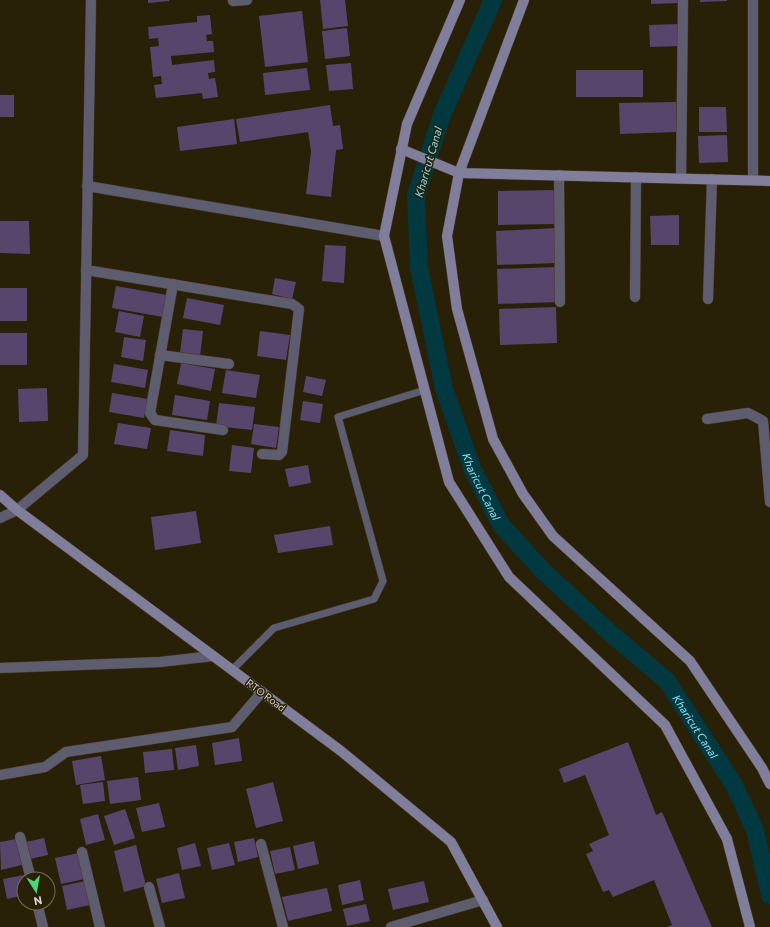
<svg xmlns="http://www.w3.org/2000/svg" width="770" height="927" font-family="Commissioner,sans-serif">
	<rect width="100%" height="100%" fill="#292008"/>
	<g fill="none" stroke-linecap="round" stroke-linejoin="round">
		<path stroke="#023941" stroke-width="18" id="s1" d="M493 0 442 115 416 195 419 268 444 389 472 468 501 525 542 570 608 631 667 681 734 785 755 830 770 895"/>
	</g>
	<g fill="#58456c">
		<polygon points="148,0 169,0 169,1 148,3"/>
		<polygon points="320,0 345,0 348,26 323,29"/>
		<polygon points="651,0 680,0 680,3 651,4"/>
		<polygon points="700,0 727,0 727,1 700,2"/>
		<polygon points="302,11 308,62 265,67 259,16"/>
		<polygon points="210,15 212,34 206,35 207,41 213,41 214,52 171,56 172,65 214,60 215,72 208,73 209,79 215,78 218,97 203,99 202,93 156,98 154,85 162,84 161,76 153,77 150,47 159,46 158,38 149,39 148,27 197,22 197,16"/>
		<polygon points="680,24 681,46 650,47 649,25"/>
		<polygon points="347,28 350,56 325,59 322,31"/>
		<polygon points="351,63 353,89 329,91 326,65"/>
		<polygon points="307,68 310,90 265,95 263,73"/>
		<rect x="576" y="70" width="67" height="27"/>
		<rect x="0" y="95" width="14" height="22"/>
		<polygon points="676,102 676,132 620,134 619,103"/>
		<polygon points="330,105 333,126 340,125 343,149 336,150 331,197 306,194 311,151 308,132 240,142 236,119"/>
		<polygon points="699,107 726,107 727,132 699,132"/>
		<polygon points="234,119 237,144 180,151 177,127"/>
		<polygon points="727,135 728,162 699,163 698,136"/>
		<polygon points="557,190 557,224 498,225 498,191"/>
		<polygon points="679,215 679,245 651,245 650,216"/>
		<polygon points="0,221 29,221 30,254 0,253"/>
		<polygon points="556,228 557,263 497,265 496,231"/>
		<polygon points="325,245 346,246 344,283 322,281"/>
		<polygon points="556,267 558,302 498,304 497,269"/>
		<polygon points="275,278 296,282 292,299 272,294"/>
		<polygon points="116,286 167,295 163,317 112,308"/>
		<rect x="0" y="288" width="27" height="33"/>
		<polygon points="187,298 224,305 220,325 183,318"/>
		<polygon points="556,307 557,343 500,345 499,309"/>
		<polygon points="119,311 144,316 140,337 115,332"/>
		<polygon points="183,329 203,331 200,356 180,353"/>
		<polygon points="260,331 290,335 286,360 257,356"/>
		<rect x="0" y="333" width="27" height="32"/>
		<polygon points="124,337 146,340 143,361 121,357"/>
		<polygon points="181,363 215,369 211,391 177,384"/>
		<polygon points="114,364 148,370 145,388 111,382"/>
		<polygon points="226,370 260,375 256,398 222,393"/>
		<polygon points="306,376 326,380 322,396 303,392"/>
		<polygon points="47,388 48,421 19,422 18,389"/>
		<polygon points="112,393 148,399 144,418 109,412"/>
		<polygon points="175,395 210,401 207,420 172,415"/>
		<polygon points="303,401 323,404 320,423 300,420"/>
		<polygon points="219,403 255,407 252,430 216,426"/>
		<polygon points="118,423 151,428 147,449 114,444"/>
		<polygon points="254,424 279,427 276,448 251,444"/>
		<polygon points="170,430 205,435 203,456 167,451"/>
		<polygon points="232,445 254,448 251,473 229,471"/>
		<polygon points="308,465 311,483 289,487 285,469"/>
		<polygon points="196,511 201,543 155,550 151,517"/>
		<polygon points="330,526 333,545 278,553 274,535"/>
		<polygon points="239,738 242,761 215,765 212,743"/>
		<polygon points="628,742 656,815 662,812 712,927 667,927 672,925 654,880 613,897 609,890 603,892 586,854 593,851 589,844 609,835 585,775 564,783 559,769"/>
		<polygon points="196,745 199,766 178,770 175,748"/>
		<polygon points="172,749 174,770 145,773 143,752"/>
		<polygon points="101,756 105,780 76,785 72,761"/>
		<polygon points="138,777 141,800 110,804 107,781"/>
		<polygon points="103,782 105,801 83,804 80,785"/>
		<polygon points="273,782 283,821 256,828 246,789"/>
		<polygon points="159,803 165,827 142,832 136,808"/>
		<polygon points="125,809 135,838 114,845 104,816"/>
		<polygon points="98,814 105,840 86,845 80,819"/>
		<polygon points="44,838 48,855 30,859 26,842"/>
		<polygon points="254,838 258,857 238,862 234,842"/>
		<polygon points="16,839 22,865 1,870 0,842"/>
		<polygon points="314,841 319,864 298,869 293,846"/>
		<polygon points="195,843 201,866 182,870 177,848"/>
		<polygon points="229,843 235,865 212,870 207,848"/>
		<polygon points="136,845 146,886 124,892 114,851"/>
		<polygon points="290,847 295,870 275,874 270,851"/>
		<polygon points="79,853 85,879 61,884 55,858"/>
		<polygon points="179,873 185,898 162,903 156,879"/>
		<polygon points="24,875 24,895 7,899 3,879"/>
		<polygon points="360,880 364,900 342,905 338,885"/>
		<polygon points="85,881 90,905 67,910 62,886"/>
		<polygon points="424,881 429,902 393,910 388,889"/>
		<polygon points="327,888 332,911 288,921 282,897"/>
		<polygon points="366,904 370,921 347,926 343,909"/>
	</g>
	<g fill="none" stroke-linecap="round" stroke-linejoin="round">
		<defs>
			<polyline id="lane" points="232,670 274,628 374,599 383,581 338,417 425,390"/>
			<g id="street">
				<polyline points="233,0 233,1 247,0"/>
				<polyline points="559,175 560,302"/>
				<polyline points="681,178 683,0"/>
				<polyline points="753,180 753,0"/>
				<polyline points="87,186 384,236"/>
				<polyline points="86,270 292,304 299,309 282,452 279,455 262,454"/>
				<polyline points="173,284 150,413 155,420 223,430"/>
				<polyline points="635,297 636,177"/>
				<polyline points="708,299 712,179"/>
				<polyline points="160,355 229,364"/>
				<polyline points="707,419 748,413 763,421 770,502"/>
				<polyline points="0,518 17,510 83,455 91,0"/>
				<polyline points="0,668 160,662 213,656"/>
				<polyline points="0,775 45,767 66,752 232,727 262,692"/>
				<polyline points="20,837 31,879"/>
				<polyline points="261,844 283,927"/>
				<polyline points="82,852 100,927"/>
				<polyline points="149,887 160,927"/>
				<polyline points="37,903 43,927"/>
				<polyline points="391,927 483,900"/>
			</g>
			<g id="secondary">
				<polyline points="460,0 407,124 384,236 449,482 509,577 665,725 727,839 750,927"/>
				<polyline points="524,0 459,173 447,236 457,309 493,439 523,494 553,536 690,661 762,768 770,784"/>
				<polyline points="401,149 459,173 770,181"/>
				<polyline points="0,495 17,510 341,751 451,842 497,927"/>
			</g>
		</defs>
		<use href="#lane" stroke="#463d27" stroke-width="8"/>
		<use href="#street" stroke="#463d27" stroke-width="11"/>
		<use href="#secondary" stroke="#463d27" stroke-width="11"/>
		<use href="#lane" stroke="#5e5c6f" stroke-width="7"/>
		<use href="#street" stroke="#5e5c6f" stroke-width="10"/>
		<use href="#secondary" stroke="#817e9c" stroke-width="10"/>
	</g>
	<g text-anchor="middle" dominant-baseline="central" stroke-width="3" stroke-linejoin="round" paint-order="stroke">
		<g font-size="10" fill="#ded8ca" stroke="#292008">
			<text transform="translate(266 695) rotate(37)">RTO Road</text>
		</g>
		<g font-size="11" font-style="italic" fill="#83e8f9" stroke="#292008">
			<text transform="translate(428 162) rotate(-74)">Kharicut Canal</text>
			<text stroke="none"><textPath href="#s1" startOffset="511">Kharicut Canal</textPath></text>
			<text stroke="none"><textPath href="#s1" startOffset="836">Kharicut Canal</textPath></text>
		</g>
	</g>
	<g transform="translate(36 891) rotate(169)"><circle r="19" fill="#292008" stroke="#716a56"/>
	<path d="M0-3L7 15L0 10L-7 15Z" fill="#48d779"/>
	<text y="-6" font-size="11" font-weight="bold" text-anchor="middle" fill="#ded8ca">N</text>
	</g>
</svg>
